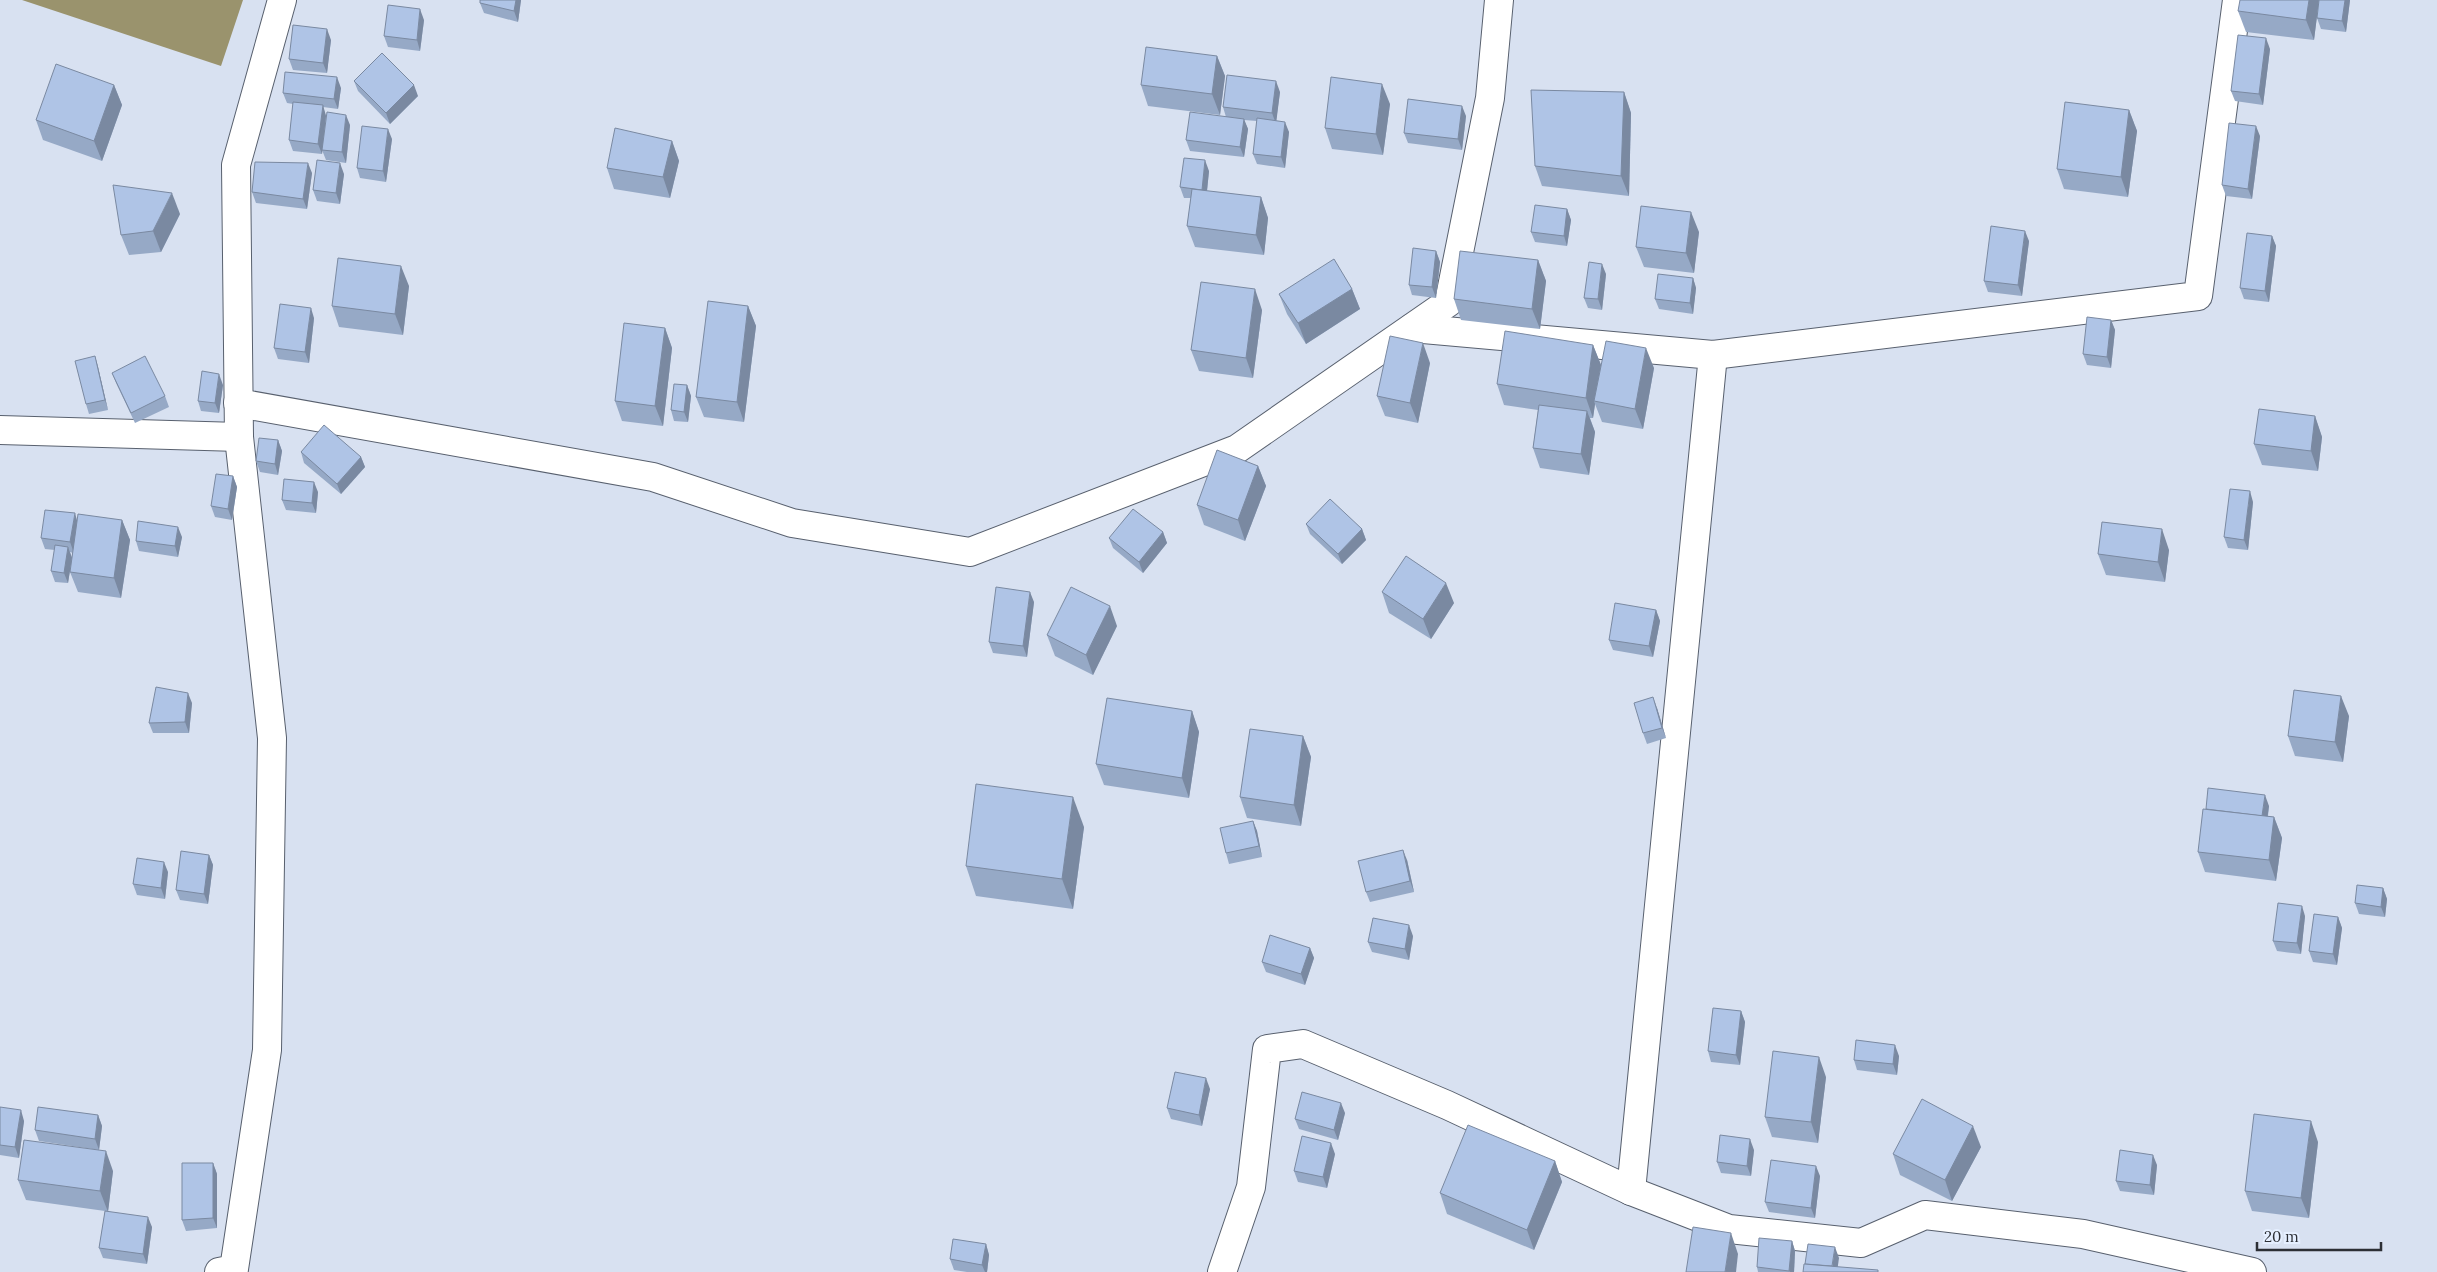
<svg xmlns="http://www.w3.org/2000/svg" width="2437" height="1272" font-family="Lora,serif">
	<rect width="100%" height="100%" fill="#d8e1f1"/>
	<polygon fill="#9a936d" points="22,0 243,0 221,66"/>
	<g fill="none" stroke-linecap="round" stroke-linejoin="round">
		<defs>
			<g id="minor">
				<polyline points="1412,328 1713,355 1631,1191"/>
				<polyline points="1713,355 2198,296 2237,0"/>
				<polyline points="238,403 653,477 792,523 970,552 1237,449 1449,302 1490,98 1499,0"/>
				<polyline points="0,430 239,437"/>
				<polyline points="219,1272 234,1269 267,1050 272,738 239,437 236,165 282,0"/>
				<polyline points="1222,1272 1251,1187 1267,1049 1303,1044 1447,1105 1631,1191 1729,1229 1861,1243 1925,1215 2083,1234 2252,1272"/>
			</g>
		</defs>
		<use href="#minor" stroke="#58606e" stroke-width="30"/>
		<use href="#minor" stroke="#fff" stroke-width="28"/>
	</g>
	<g fill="#96a9c6">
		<polygon points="480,0 521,0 518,22 484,13 480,3"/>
		<polygon points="2319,0 2314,40 2246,32 2238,11"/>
		<polygon points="2350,0 2346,32 2321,29 2317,18"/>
		<polygon points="424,20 420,51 388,47 384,36"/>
		<polygon points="331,40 327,73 293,70 289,59"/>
		<polygon points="2270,49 2263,105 2235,101 2231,91"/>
		<polygon points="1217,56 1225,76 1220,115 1148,106 1141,85"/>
		<polygon points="354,81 418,96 390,124 358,91"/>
		<polygon points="114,85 122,105 102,161 43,140 36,120"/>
		<polygon points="341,88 338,109 323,107 326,116 322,154 293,151 289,140 293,104 287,103 283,93"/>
		<polygon points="1280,92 1276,121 1289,132 1285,168 1257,164 1253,154 1257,121 1244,120 1248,129 1244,157 1190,151 1186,140 1226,117 1223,107"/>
		<polygon points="1624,92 1631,113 1629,196 1542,186 1535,166"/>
		<polygon points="1390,104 1383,155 1332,149 1325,128"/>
		<polygon points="2129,110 2137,131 2128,197 2064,189 2057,169"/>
		<polygon points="1466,116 1462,150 1408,143 1404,133"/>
		<polygon points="350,125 346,163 326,160 322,150"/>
		<polygon points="2260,136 2252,199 2226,196 2222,185"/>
		<polygon points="392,139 386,182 360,178 357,168"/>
		<polygon points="672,141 679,161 670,198 614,189 607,168"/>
		<polygon points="1209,171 1207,191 1261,197 1268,218 1264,255 1195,247 1187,226 1191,198 1184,198 1180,187"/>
		<polygon points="312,173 307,209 256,203 252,192"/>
		<polygon points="344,174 340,204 317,201 313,190"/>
		<polygon points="1567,209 1571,220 1567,246 1535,242 1531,232"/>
		<polygon points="180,214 161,252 129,255 121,235"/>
		<polygon points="1699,232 1694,273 1644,267 1636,247"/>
		<polygon points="2272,236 2276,246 2269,302 2244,299 2240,288"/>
		<polygon points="2029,241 2022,296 1988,292 1984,281"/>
		<polygon points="1436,251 1440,262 1436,298 1412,295 1409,285"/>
		<polygon points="1538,260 1546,281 1540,329 1461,320 1454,299"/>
		<polygon points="1606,274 1602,310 1588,308 1584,298"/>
		<polygon points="1693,278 1696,288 1693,314 1659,309 1655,299"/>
		<polygon points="409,286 403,335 339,327 332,306"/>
		<polygon points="1352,289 1360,309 1306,344 1287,314 1279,294"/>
		<polygon points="748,306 756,326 744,422 704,417 696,397"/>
		<polygon points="1262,310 1253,378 1199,371 1191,350"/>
		<polygon points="314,318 309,363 278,359 274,348"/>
		<polygon points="2111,320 2115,330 2111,368 2087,365 2083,354"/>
		<polygon points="665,328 672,348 663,426 622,421 615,401"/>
		<polygon points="1593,345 1601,365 1654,368 1643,429 1602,422 1595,404 1593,418 1590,418 1595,432 1589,475 1540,468 1533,448 1538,410 1504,405 1497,384"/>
		<polygon points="95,356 98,367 108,410 89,414 86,404"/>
		<polygon points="1430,363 1418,423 1385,416 1377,396"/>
		<polygon points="112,373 165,396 169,407 135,423 116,383"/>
		<polygon points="223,385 219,413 201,411 198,401"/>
		<polygon points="687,385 691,396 688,422 674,421 671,410"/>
		<polygon points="2315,416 2322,437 2318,471 2262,465 2254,444"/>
		<polygon points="278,440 282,451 278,475 260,472 256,461"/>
		<polygon points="301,452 361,457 365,467 341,494 304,463"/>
		<polygon points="1258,466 1266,486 1245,541 1204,525 1197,505"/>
		<polygon points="233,476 237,487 232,520 215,517 211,506"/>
		<polygon points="318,492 316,513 286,510 282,500"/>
		<polygon points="2253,502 2248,550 2228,548 2224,537"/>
		<polygon points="77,520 122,520 130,540 121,598 78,592 70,572 73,553 70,552 72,558 68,583 55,582 51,571 55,550 45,549 41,538"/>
		<polygon points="1306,524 1362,529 1366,540 1342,564 1310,534"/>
		<polygon points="1163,532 1167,543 1143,573 1113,548 1109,538"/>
		<polygon points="182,537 178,557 139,551 136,541"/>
		<polygon points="2169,550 2165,582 2106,575 2098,554"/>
		<polygon points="1382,592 1454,603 1431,639 1389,613"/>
		<polygon points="1034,602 1027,657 993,653 989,642"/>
		<polygon points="1656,610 1660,621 1653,657 1613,650 1609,640"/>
		<polygon points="1117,626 1093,675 1055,656 1047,635"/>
		<polygon points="192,703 189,733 153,733 149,723"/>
		<polygon points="1657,708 1666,738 1647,744 1643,733"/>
		<polygon points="1192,711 1199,732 1189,798 1104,785 1096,764"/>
		<polygon points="2349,716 2343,762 2295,756 2288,736"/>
		<polygon points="1303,736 1311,757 1301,826 1247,818 1240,797"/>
		<polygon points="2269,806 2268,816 2274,817 2282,838 2276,881 2205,872 2198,852"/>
		<polygon points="1253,821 1257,831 1262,857 1229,864 1226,853"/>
		<polygon points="1084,827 1073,909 976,896 966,866"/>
		<polygon points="209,855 213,865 208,904 180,900 176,890"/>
		<polygon points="1407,860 1414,892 1370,902 1366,892"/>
		<polygon points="168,872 165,899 137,895 133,884"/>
		<polygon points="2383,888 2387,899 2385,917 2359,914 2355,903"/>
		<polygon points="2305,916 2301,954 2277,951 2273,941"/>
		<polygon points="2338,917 2342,928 2337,965 2313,962 2309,951"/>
		<polygon points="1413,936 1409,960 1372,952 1368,942"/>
		<polygon points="1310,948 1314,958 1305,985 1266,972 1262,962"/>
		<polygon points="1741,1011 1745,1022 1740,1065 1711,1062 1708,1051"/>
		<polygon points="1899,1056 1897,1075 1857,1070 1854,1060"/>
		<polygon points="1826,1077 1818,1143 1772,1137 1765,1117"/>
		<polygon points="1210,1089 1202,1126 1171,1119 1167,1108"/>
		<polygon points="0,1107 24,1121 19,1158 0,1155"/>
		<polygon points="1345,1113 1338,1140 1299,1129 1295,1119"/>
		<polygon points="98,1115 102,1126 99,1150 39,1141 35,1130"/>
		<polygon points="2318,1142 2309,1218 2252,1211 2245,1191"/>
		<polygon points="1981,1147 1952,1201 1900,1175 1893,1154"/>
		<polygon points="1754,1150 1751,1176 1721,1173 1717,1162"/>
		<polygon points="1335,1154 1327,1188 1298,1182 1294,1171"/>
		<polygon points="1555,1161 1562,1182 1534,1250 1447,1214 1440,1193"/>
		<polygon points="213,1163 217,1174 217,1228 186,1231 182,1220"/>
		<polygon points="2157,1165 2154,1195 2120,1191 2116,1181"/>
		<polygon points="113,1171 108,1211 152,1227 147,1264 103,1258 99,1248 105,1211 26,1200 18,1180"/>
		<polygon points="1820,1176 1815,1218 1769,1212 1765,1202"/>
		<polygon points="1792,1241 1795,1251 1794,1272 1758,1272 1757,1267"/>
		<polygon points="986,1244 989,1255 987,1272 967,1272 954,1270 950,1259"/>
	</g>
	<g fill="#7a89a1">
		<polygon points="516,0 521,0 518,22 514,11"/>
		<polygon points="2309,0 2319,0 2314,40 2306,20"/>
		<polygon points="2345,0 2350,0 2346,32 2342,21"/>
		<polygon points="420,9 424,20 420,51 417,40"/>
		<polygon points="327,29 331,40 327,73 323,63"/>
		<polygon points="2266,38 2270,49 2263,105 2259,94"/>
		<polygon points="1217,56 1225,76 1220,115 1212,94"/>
		<polygon points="337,77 341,88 338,109 334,99"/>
		<polygon points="1276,81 1280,92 1276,124 1272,113"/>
		<polygon points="1382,84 1390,104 1383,155 1376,134"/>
		<polygon points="114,85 122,105 102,161 94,141"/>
		<polygon points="414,85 418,96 390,124 386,113"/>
		<polygon points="1624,92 1631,113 1629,196 1621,176"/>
		<polygon points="323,105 326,116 322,154 318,144"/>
		<polygon points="1462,106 1466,116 1462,150 1458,139"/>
		<polygon points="2129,110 2137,131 2128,197 2121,177"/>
		<polygon points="346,115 350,125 346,163 342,152"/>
		<polygon points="1244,119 1248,129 1244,157 1240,147"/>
		<polygon points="1285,122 1289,132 1285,168 1281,157"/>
		<polygon points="2256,126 2260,136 2252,199 2248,189"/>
		<polygon points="388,129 392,139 386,182 383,171"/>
		<polygon points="672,141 679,161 670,198 663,177"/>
		<polygon points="1205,160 1209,171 1206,200 1202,190"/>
		<polygon points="308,163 312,173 307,209 303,199"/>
		<polygon points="340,163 344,174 340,204 336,193"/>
		<polygon points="172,193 180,214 161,252 153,231"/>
		<polygon points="1261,197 1268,218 1264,255 1256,235"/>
		<polygon points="1567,209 1571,220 1567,246 1564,236"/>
		<polygon points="1691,212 1699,232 1694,273 1686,253"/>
		<polygon points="2025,231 2029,241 2022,296 2018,285"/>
		<polygon points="2272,236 2276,246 2269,302 2265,291"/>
		<polygon points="1436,251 1440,262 1436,298 1432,287"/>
		<polygon points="1538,260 1546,281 1540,329 1532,309"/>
		<polygon points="1602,264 1606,274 1602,310 1598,299"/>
		<polygon points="401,266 409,286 403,335 395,314"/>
		<polygon points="1693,278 1696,288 1693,314 1690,303"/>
		<polygon points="1255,289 1262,310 1253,378 1246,358"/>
		<polygon points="1352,289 1360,309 1306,344 1298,323"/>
		<polygon points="748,306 756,326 744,422 737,402"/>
		<polygon points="311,308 314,318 309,363 305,352"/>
		<polygon points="2111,320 2115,330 2111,368 2107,357"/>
		<polygon points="665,328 672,348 663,426 655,406"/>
		<polygon points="1423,343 1430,363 1418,423 1410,403"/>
		<polygon points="1593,345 1601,365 1594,401 1595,404 1593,418 1586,398"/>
		<polygon points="1646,348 1654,368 1643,429 1635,409"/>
		<polygon points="95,356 98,367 108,410 105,400"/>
		<polygon points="219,374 223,385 219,413 215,403"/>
		<polygon points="687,385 691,396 688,422 684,412"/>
		<polygon points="1587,411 1595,432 1589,475 1581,454"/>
		<polygon points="2315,416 2322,437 2318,471 2311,451"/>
		<polygon points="278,440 282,451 278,475 275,464"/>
		<polygon points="361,457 365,467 341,494 337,484"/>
		<polygon points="1258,466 1266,486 1245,541 1238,520"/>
		<polygon points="233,476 237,487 232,520 228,509"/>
		<polygon points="314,482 318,492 316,513 312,503"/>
		<polygon points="2250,491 2253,502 2248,550 2244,540"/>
		<polygon points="75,513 78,524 74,553 70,542"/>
		<polygon points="122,520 130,540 121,598 114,578"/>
		<polygon points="178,527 182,537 178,557 175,546"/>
		<polygon points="1362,529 1366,540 1342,564 1338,554"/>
		<polygon points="2162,529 2169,550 2165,582 2158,562"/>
		<polygon points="1163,532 1167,543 1143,573 1139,562"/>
		<polygon points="68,547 72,558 68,583 64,573"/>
		<polygon points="1446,583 1454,603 1431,639 1423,619"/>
		<polygon points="1030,592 1034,602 1027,657 1023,646"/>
		<polygon points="1110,606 1117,626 1093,675 1086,655"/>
		<polygon points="1656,610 1660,621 1653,657 1649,646"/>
		<polygon points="188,693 192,703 189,733 185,722"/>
		<polygon points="2341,696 2349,716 2343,762 2335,742"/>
		<polygon points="1653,697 1657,708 1666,738 1662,728"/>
		<polygon points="1192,711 1199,732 1189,798 1182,778"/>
		<polygon points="1303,736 1311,757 1301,826 1294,805"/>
		<polygon points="2265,795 2269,806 2266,827 2262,816"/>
		<polygon points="1073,797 1084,827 1073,909 1062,879"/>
		<polygon points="2274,817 2282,838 2276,881 2269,860"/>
		<polygon points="1253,821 1257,831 1262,857 1259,846"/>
		<polygon points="1403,850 1407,860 1414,892 1410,881"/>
		<polygon points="209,855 213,865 208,904 204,894"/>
		<polygon points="164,862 168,872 165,899 161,888"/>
		<polygon points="2383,888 2387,899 2385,917 2381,907"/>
		<polygon points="2302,906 2305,916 2301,954 2297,943"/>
		<polygon points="2338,917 2342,928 2337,965 2333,954"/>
		<polygon points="1409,925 1413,936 1409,960 1405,949"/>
		<polygon points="1310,948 1314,958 1305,985 1301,974"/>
		<polygon points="1741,1011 1745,1022 1740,1065 1736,1055"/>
		<polygon points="1895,1045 1899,1056 1897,1075 1893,1064"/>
		<polygon points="1819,1057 1826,1077 1818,1143 1811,1122"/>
		<polygon points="1206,1078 1210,1089 1202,1126 1199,1115"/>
		<polygon points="1341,1103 1345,1113 1338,1140 1334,1130"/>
		<polygon points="21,1110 24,1121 19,1158 15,1147"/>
		<polygon points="98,1115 102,1126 99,1150 95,1139"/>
		<polygon points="2311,1121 2318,1142 2309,1218 2301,1198"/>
		<polygon points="1973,1126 1981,1147 1952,1201 1945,1180"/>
		<polygon points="1750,1139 1754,1150 1751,1176 1747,1166"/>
		<polygon points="1331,1143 1335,1154 1327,1188 1323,1177"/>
		<polygon points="106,1151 113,1171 108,1212 100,1191"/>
		<polygon points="2153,1155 2157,1165 2154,1195 2150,1185"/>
		<polygon points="1555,1161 1562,1182 1534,1250 1527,1230"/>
		<polygon points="213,1163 217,1174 217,1228 213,1218"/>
		<polygon points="1816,1166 1820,1176 1815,1218 1811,1208"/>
		<polygon points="148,1217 152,1227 147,1264 143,1254"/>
		<polygon points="1731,1233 1738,1254 1736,1272 1725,1272"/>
		<polygon points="1792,1241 1795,1251 1794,1272 1790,1272 1789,1271"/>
		<polygon points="986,1244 989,1255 987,1272 985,1272 982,1265"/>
		<polygon points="1835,1247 1839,1258 1837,1272 1832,1268"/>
	</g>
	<g fill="#afc4e6" stroke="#7a89a1">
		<polygon points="480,0 516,0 514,11 480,3"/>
		<polygon points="2240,0 2309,0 2306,20 2238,11"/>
		<polygon points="2319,0 2345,0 2342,21 2317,18"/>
		<polygon points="388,5 420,9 417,40 384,36"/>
		<polygon points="293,25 327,29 323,63 289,59"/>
		<polygon points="2238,35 2266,38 2259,94 2231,91"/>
		<polygon points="1146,47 1217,56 1212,94 1141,85"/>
		<polygon points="382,53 414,85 386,113 354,81"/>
		<polygon points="56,64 114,85 94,141 36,120"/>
		<polygon points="285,72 337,77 334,99 283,93"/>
		<polygon points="1227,75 1276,81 1272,113 1223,107"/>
		<polygon points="1331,77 1382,84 1376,134 1325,128"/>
		<polygon points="1531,90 1624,92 1621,176 1535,166"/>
		<polygon points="1408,99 1462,106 1458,139 1404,133"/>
		<polygon points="293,102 323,105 318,144 289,140"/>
		<polygon points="2065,102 2129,110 2121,177 2057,169"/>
		<polygon points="327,112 346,115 342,152 322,150"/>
		<polygon points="1190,112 1244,119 1240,147 1186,140"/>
		<polygon points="1257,118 1285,122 1281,157 1253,154"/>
		<polygon points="2229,123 2256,126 2248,189 2222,185"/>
		<polygon points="362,126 388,129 383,171 357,168"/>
		<polygon points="615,128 672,141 663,177 607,168"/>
		<polygon points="1184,158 1205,160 1202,190 1180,187"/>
		<polygon points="317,160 340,163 336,193 313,190"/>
		<polygon points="255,162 308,163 303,199 252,192"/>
		<polygon points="113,185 172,193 153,231 121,235"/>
		<polygon points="1192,189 1261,197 1256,235 1187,226"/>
		<polygon points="1535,205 1567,209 1564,236 1531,232"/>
		<polygon points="1641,206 1691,212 1686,253 1636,247"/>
		<polygon points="1991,226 2025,231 2018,285 1984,281"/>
		<polygon points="2247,233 2272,236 2265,291 2240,288"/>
		<polygon points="1413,248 1436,251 1432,287 1409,285"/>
		<polygon points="1460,251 1538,260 1532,309 1454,299"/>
		<polygon points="338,258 401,266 395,314 332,306"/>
		<polygon points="1334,259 1352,289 1298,323 1279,294"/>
		<polygon points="1589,262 1602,264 1598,299 1584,298"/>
		<polygon points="1658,274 1693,278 1690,303 1655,299"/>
		<polygon points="1201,282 1255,289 1246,358 1191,350"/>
		<polygon points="708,301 748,306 737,402 696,397"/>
		<polygon points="280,304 311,308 305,352 274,348"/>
		<polygon points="2087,317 2111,320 2107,357 2083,354"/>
		<polygon points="624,323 665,328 655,406 615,401"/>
		<polygon points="1505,331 1593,345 1586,398 1497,384"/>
		<polygon points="1390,336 1423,343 1410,403 1377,396"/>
		<polygon points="1606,341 1646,348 1635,409 1594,401"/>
		<polygon points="95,356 105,400 86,404 75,361"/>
		<polygon points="145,356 165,396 131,413 112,373"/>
		<polygon points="202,371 219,374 215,403 198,401"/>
		<polygon points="674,384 687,385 684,412 671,410"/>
		<polygon points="1539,405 1587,411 1581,454 1533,448"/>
		<polygon points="2259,409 2315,416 2311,451 2254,444"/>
		<polygon points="324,425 361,457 337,484 301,452"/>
		<polygon points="259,438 278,440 275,464 256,461"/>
		<polygon points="1217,450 1258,466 1238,520 1197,505"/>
		<polygon points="216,474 233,476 228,509 211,506"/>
		<polygon points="284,479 314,482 312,503 282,500"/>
		<polygon points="2230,489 2250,491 2244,540 2224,537"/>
		<polygon points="1330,499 1362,529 1338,554 1306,524"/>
		<polygon points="1133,509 1163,532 1139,562 1109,538"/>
		<polygon points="45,510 75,513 70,542 41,538"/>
		<polygon points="78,514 122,520 114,578 70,572"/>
		<polygon points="138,521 178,527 175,546 136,541"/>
		<polygon points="2102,522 2162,529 2158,562 2098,554"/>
		<polygon points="55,545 68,547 64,573 51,571"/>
		<polygon points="1406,556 1446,583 1423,619 1382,592"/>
		<polygon points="996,587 1030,592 1023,646 989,642"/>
		<polygon points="1071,587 1110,606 1086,655 1047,635"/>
		<polygon points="1615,603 1656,610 1649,646 1609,640"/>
		<polygon points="156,687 188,693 185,722 149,723"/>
		<polygon points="2294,690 2341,696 2335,742 2288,736"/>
		<polygon points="1653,697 1662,728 1643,733 1634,703"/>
		<polygon points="1107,698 1192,711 1182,778 1096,764"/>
		<polygon points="1250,729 1303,736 1294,805 1240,797"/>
		<polygon points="976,784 1073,797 1062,879 966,866"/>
		<polygon points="2208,788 2265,795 2262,816 2206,809"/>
		<polygon points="2203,809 2274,817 2269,860 2198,852"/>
		<polygon points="1253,821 1259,846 1226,853 1220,828"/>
		<polygon points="1403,850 1410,881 1366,892 1358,861"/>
		<polygon points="181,851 209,855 204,894 176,890"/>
		<polygon points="137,858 164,862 161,888 133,884"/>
		<polygon points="2357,885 2383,888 2381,907 2355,903"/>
		<polygon points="2278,903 2302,906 2297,943 2273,941"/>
		<polygon points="2314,914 2338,917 2333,954 2309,951"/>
		<polygon points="1373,918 1409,925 1405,949 1368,942"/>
		<polygon points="1270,935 1310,948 1301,974 1262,962"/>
		<polygon points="1713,1008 1741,1011 1736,1055 1708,1051"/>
		<polygon points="1856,1040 1895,1045 1893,1064 1854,1060"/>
		<polygon points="1773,1051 1819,1057 1811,1122 1765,1117"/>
		<polygon points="1175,1072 1206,1078 1199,1115 1167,1108"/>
		<polygon points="1302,1092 1341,1103 1334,1130 1295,1119"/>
		<polygon points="1922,1099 1973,1126 1945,1180 1893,1154"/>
		<polygon points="0,1107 21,1110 15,1147 0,1145"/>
		<polygon points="38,1107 98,1115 95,1139 35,1130"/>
		<polygon points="2254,1114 2311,1121 2301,1198 2245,1191"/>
		<polygon points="1468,1125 1555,1161 1527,1230 1440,1193"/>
		<polygon points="1720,1135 1750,1139 1747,1166 1717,1162"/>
		<polygon points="1302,1136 1331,1143 1323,1177 1294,1171"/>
		<polygon points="24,1140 106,1151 100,1191 18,1180"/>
		<polygon points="2120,1150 2153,1155 2150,1185 2116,1181"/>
		<polygon points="1771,1160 1816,1166 1811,1208 1765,1202"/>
		<polygon points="182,1163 213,1163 213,1218 182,1220"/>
		<polygon points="105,1211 148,1217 143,1254 99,1248"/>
		<polygon points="1693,1227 1731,1233 1725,1272 1686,1272"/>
		<polygon points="1759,1238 1792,1241 1789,1271 1757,1267"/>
		<polygon points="953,1239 986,1244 982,1265 950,1259"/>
		<polygon points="1808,1244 1835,1247 1832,1266 1805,1264"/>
		<polygon points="1804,1264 1878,1270 1878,1272 1803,1272"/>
	</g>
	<path d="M2257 1242v8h124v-8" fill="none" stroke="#2c2f35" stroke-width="2.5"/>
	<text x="2264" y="1242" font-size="15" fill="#2c2f35" stroke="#e5efff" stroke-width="4" paint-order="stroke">20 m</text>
</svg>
